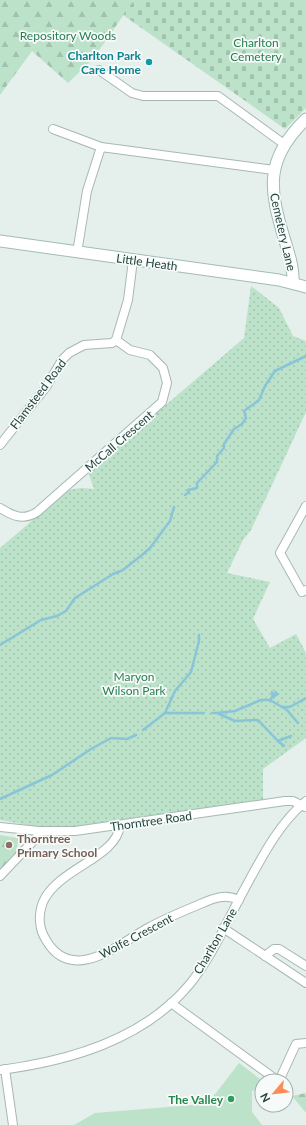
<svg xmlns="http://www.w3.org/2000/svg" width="306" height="1125" font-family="Lato,sans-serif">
	<defs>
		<pattern id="forest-firs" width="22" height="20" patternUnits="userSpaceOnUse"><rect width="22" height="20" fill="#bce2ca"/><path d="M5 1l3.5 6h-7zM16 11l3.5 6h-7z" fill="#a1c3ae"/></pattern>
		<pattern id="cemetery-stones" width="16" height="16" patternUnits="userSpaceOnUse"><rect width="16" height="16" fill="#bce2ca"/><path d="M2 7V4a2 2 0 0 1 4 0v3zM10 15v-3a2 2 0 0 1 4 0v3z" fill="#a1c3ae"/></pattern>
		<pattern id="park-dots" width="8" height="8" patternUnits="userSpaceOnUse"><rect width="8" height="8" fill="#bce2ca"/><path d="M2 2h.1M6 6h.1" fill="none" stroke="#a1c3ae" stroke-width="1.8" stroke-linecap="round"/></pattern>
	</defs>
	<rect width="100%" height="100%" fill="#e5efeb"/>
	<g fill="url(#forest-firs)">
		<polygon points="0,0 134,0 93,59 68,83 32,51 0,95"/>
		<polygon points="0,835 18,838 17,853 0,870"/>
		<polygon points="306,1093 306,1113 292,1096"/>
	</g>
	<polygon fill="url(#cemetery-stones)" points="134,0 306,0 306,108 285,129 123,15"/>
	<polygon fill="url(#park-dots)" points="251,286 279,308 293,336 306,341 306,412 251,530 243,540 227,573 270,582 253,619 270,648 296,634 306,653 306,738 263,769 263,800 97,824 50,829 0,820 0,548 68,490 81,488 94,489 88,472 244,338"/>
	<polygon fill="#bce2ca" points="239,1063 260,1079 257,1083 258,1089 252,1091 252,1112 262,1125 74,1125 95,1113 205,1104 216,1093"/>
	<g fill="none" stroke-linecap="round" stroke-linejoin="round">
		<g stroke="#89c5d8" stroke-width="2.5">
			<polyline points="185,495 189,492 188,490 197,488 197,483 217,462 217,456 224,448 224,444 234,429 242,424 246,418 244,411 259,400 265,386 275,371 306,356"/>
			<polyline points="0,645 41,620 57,616 66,611 75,598 113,574 123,570 142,555 150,548 170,521 174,507"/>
			<polyline points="272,692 273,697 278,694"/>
			<polyline points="270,700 276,692"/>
			<polyline points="283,707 290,707 306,698"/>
			<polyline points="165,713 175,691 191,672 199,641 199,635"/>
			<polyline points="212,713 217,713 235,721 258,720 278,741 291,736"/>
			<polyline points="217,713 235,711 261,700 270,700 287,710 298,723"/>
			<polyline points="143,730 165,713 204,713"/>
			<polyline points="278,741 284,746"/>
			<polyline points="0,799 52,775 91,749 111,738 127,739 136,735"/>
		</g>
		<defs>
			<g id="street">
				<polyline points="99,70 132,93 143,96 218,96 284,144"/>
				<polyline points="53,129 101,147 274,170"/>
				<polyline points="77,253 87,191 101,147"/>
				<polyline points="0,445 46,387 62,360 69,353 84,345 112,343 116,340 128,300 133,260"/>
				<polyline points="306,506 280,553 302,592 306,590"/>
				<path d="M0 508C13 516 23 521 37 512L162 402 167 383 163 368 150 355 130 350 116 340"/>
				<path d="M120 825C117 858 58 868 43 902 38 915 39 929 46 940 72 985 119 944 148 928 164 919 181 912 198 905 212 899 224 893 239 900"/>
				<polyline points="0,827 39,831 75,831 285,801 293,801 305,807"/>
				<polyline points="0,876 37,837 39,831"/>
				<polyline points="223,928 306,983"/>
				<polyline points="265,956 274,949 279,949 306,966"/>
				<polyline points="171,1003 278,1081"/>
				<polyline points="5,1069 13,1125"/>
				<path d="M0 1070C69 1061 143 1040 189 985 212 957 227 921 244 890 261 859 278 824 306 801"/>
				<polyline points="279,1081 296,1044 306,1043"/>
			</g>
			<g id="secondary">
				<polyline points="0,241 279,280 306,287"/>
				<path d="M293 283C294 269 289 254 285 241 269 189 264 160 306 119"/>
			</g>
		</defs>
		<use href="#street" stroke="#a7b8b3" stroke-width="10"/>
		<use href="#secondary" stroke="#a2bcb5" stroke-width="13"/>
		<use href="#street" stroke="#fff" stroke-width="8"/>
		<use href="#secondary" stroke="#fff" stroke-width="11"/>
	</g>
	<circle fill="#0f9aa8" stroke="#f6fbf9" stroke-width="1.5" cx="149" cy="62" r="4"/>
	<circle fill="#8d6e63" stroke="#f6fbf9" stroke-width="1.5" cx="9" cy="845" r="4"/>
	<circle fill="#2e9e5b" stroke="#f6fbf9" stroke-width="1.5" cx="231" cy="1099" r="4"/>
	<g text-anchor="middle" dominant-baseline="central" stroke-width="3.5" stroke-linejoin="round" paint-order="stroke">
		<g font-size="12" fill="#287e51" stroke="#f6fbf9">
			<text x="68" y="35">Repository Woods</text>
			<text x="256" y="42">Charlton<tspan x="256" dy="14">Cemetery</tspan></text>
			<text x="134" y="676">Maryon<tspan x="134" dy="14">Wilson Park</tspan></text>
		</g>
		<g font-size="12" font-weight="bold" fill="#0d838f" stroke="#f6fbf9" text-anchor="end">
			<text x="141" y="55">Charlton Park<tspan x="141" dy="14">Care Home</tspan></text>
		</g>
		<g font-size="12" fill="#22433d" stroke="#f6fbf9">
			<text transform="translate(283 232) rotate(77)">Cemetery Lane</text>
			<text transform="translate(147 262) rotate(8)">Little Heath</text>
			<text transform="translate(38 394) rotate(-53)">Flamsteed Road</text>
			<text transform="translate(119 441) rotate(-41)">McCall Crescent</text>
			<text transform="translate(151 821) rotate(-8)">Thorntree Road</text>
			<text transform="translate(136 936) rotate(-28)">Wolfe Crescent</text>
			<text transform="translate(215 941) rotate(-60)">Charlton Lane</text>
		</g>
		<g font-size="12" font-weight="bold" fill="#785e54" stroke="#f6fbf9" text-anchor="start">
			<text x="17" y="838">Thorntree<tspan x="17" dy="14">Primary School</tspan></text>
		</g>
		<g font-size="12" font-weight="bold" fill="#27864d" stroke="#f6fbf9" text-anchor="end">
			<text x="223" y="1099">The Valley</text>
		</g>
	</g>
	<g transform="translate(274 1093) rotate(242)"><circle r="19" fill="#f6fbf9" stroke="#a1b1ae"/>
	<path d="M0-3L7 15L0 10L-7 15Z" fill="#fd8c55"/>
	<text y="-6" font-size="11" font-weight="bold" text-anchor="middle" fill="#22433d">N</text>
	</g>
</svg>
